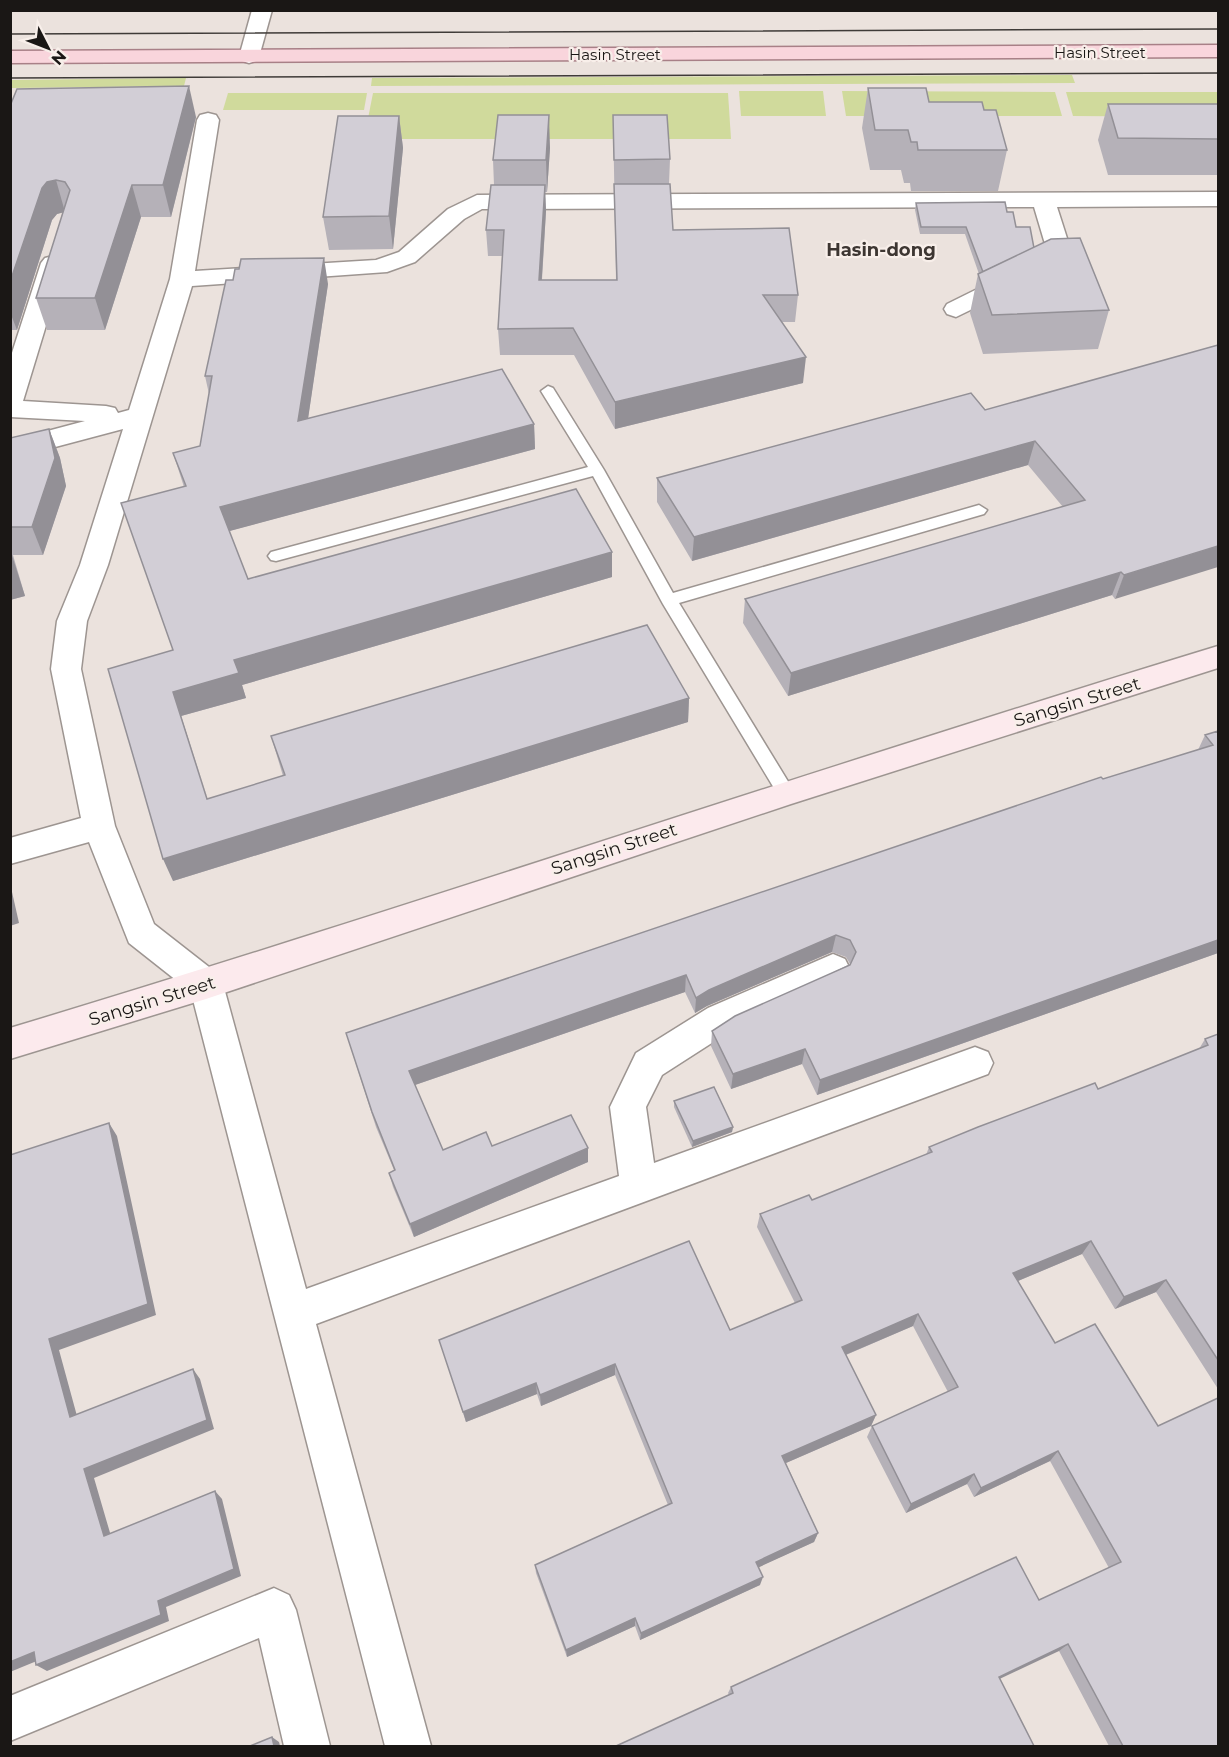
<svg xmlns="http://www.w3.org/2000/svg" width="1229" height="1757" font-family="Montserrat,sans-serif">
	<rect width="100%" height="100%" fill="#ebe2dd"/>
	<g fill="#d0da9c">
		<polygon points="1072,75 1075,83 371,86 372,78"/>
		<polygon points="186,78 184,86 11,88 10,80"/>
		<polygon points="739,91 823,91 826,116 741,116"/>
		<polygon points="842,91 1055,92 1062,116 846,116"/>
		<polygon points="1066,92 1218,92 1218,117 1073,116"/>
		<polygon points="228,93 367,93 364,110 223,110"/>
		<polygon points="373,93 728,93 731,139 364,139"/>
	</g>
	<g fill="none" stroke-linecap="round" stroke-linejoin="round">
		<defs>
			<polygon id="service" points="548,386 553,388 604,470 673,593 979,505 987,510 984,514 679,603 792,788 795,793 792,798 786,800 780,798 663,604 593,476 276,561 271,560 268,556 271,552 588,467 541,391"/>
			<g id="minor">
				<polygon points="252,10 272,10 259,57 256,61 249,63 242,61 239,57"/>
				<polygon points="208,113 216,115 219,120 195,271 376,260 399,252 448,209 477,195 1218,192 1218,206 1057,207 1073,257 1069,262 956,317 947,314 944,309 947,304 1048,254 1034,207 482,209 464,219 415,262 387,272 192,286 108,565 87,621 81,669 115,826 154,924 218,974 223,984 306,1289 619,1176 610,1107 636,1053 708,1008 833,954 845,959 850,969 845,979 732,1030 662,1075 646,1107 654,1163 975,1047 988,1052 993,1063 988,1074 316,1324 431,1746 385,1746 191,992 129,943 89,842 10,864 10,838 81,818 51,669 57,621 80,565 123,429 10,459 10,441 85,421 10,417 10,359 41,263 45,258 53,256 61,258 65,263 23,401 106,406 115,408 118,413 129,410 170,279 197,120 200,115"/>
				<polygon points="274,1588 289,1595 296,1610 330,1746 284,1746 259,1638 10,1741 10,1696"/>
			</g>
			<path id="secondary" d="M1218 646V668L791 804 206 999 10 1059V1028C415 906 814 769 1218 646Z"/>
			<polygon id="primary" points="1218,45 1218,57 10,63 10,51"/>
		</defs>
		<use href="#service" stroke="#9d9591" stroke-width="3"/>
		<use href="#minor" stroke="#9d9591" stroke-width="3"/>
		<use href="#secondary" stroke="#9d9591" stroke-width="3"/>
		<use href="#primary" stroke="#a88087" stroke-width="3"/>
		<use href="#service" fill="#fff" fill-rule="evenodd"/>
		<use href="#minor" fill="#fff" fill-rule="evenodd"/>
		<use href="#secondary" fill="#fceaed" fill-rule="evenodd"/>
		<use href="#primary" fill="#f9d5dc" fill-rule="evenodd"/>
		<g stroke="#3f3b38" stroke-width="1.5">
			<polyline points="10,34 1218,29"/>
			<polyline points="10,78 1218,73"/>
		</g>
	</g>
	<g fill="#b5b1b8">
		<polygon points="868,88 929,102 984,110 1007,150 998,191 911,191 910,183 904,183 901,170 870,170 862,128"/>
		<polygon points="1108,104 1218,104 1218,175 1108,175 1098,140"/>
		<polygon points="10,106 196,117 171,217 141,217 105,330 47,330 36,298 63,212 57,214 52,220 17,330 10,330"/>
		<polygon points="613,115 670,159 669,184 673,230 798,295 795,322 782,322 803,383 615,429 574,355 500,355 498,329 502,256 488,256 486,230 494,185 493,160 550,148 547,192 545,192 546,211 542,280 616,280"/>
		<polygon points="399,116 403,148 393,249 329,250 323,217"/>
		<polygon points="916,203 1007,212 1016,227 1034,248 1109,310 1098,349 983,354 970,313 978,274 979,274 965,234 920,234 915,210"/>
		<polygon points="233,280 328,284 308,418 534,424 535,449 229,531 248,579 612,577 242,685 246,698 181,716 207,799 283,776 271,736 689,698 688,722 173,881 172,651 184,487 173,453 200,446 209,394 205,376"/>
		<polygon points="1218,345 1115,599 1112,595 788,696 743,623 745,599 1063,507 1028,465 692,561 657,502 657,478 985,410"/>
		<polygon points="49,429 60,458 66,486 43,555 13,555 25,596 10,600 10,438"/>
		<polygon points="1218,731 1218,953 817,1095 802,1064 731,1089 711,1046 712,1031 850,964 846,957 832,952 707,1006 695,1013 685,992 415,1085 443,1150 492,1146 588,1162 414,1237 393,1187 389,1173 394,1170 376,1127 346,1033 1103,779 1198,750 1205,735"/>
		<polygon points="1218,1034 1218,1389 1156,1292 1115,1309 1082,1254 1018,1281 1218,1746 1109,1746 1059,1651 729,1695 728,1693 731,1687 1039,1600 1109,1568 1050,1461 974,1497 967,1484 906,1513 867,1437 872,1426 948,1392 913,1326 846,1355 876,1415 871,1426 786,1463 818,1533 814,1542 758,1567 760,1585 640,1640 635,1626 567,1657 536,1573 535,1565 668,1505 615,1375 541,1406 537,1394 466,1422 439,1340 730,1330 795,1303 757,1227 760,1214 812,1200 926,1155 929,1147 1098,1089 1199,1049 1205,1039"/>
		<polygon points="674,1101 733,1127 732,1132 692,1147 674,1107"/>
	</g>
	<g fill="#939096">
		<polygon points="189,86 196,117 171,217 163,185"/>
		<polygon points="549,115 550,148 547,192 546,160"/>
		<polygon points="399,116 403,148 393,249 389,216"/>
		<polygon points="56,180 65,212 57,214 52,220 17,330 10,312 10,282 42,188 47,182"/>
		<polygon points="132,185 141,217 105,330 95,298"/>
		<polygon points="545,185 546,211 540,307 539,280"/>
		<polygon points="324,258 328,284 304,446 298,421"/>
		<polygon points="806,357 803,383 615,429 615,402"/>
		<polygon points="534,424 535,449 226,532 220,507"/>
		<polygon points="49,429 60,458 66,486 43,555 32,527"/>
		<polygon points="1035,441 1028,465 692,561 694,537"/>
		<polygon points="1218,546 1218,567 1115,599 1124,575"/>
		<polygon points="10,549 25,596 10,600"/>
		<polygon points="612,552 612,577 242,685 246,698 181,716 215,822 173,692 234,660"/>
		<polygon points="1121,572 1112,595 788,696 791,673"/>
		<polygon points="689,698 688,722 173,881 163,859"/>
		<polygon points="10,883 19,923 10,926"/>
		<polygon points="836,935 832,952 707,1006 695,1013 696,998 709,990"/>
		<polygon points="1218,940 1218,953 817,1095 820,1080"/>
		<polygon points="686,975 685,992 412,1086 409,1071"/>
		<polygon points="805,1049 802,1064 731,1089 733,1074"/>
		<polygon points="109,1123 117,1136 156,1315 59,1350 80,1427 70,1417 49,1339"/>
		<polygon points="733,1127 732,1132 692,1147 693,1141"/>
		<polygon points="588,1148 588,1162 414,1237 410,1224"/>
		<polygon points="1091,1241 1082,1254 1006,1286 1013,1273"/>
		<polygon points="1166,1280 1156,1292 1115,1309 1124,1297"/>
		<polygon points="918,1314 913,1326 838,1358 842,1347"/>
		<polygon points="615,1364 615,1375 541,1406 540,1395"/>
		<polygon points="193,1369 200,1379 214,1429 94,1478 113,1543 104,1536 84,1469"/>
		<polygon points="536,1383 537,1394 466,1422 463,1412"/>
		<polygon points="876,1415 871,1426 779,1466 782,1456"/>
		<polygon points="1058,1451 1050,1461 974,1497 981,1488"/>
		<polygon points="974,1474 967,1484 906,1513 911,1504"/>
		<polygon points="215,1491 222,1499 241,1576 166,1607 169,1621 47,1671 36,1665 158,1601"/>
		<polygon points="818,1533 814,1542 753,1570 756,1562"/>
		<polygon points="763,1577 760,1585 640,1640 641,1633"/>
		<polygon points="635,1618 635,1626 567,1657 566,1650"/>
		<polygon points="1068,1644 1059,1651 991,1683 999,1677"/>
		<polygon points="34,1652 44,1658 10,1672 10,1662"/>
		<polygon points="272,1737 279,1742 280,1746 274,1746"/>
	</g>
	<g fill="#d2ced6" stroke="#939096" stroke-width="1.5">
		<polygon points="189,86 163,185 132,185 95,298 36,298 70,190 65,182 56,180 47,182 42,188 10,282 10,106 17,89"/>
		<polygon points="868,88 926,88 929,102 982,102 984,110 996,110 1007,150 918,150 917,142 911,142 908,130 875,130"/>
		<polygon points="1108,104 1218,104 1218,139 1118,138"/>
		<polygon points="498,115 549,115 546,160 493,160"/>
		<polygon points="613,115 667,115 670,159 614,160"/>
		<polygon points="338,116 399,116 389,216 323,217"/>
		<polygon points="614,184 670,184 673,230 789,228 798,295 763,295 806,357 615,402 573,328 498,329 504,230 486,230 491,185 545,185 539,280 617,280"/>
		<polygon points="1005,202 1007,212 1013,212 1016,227 1030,227 1034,248 983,272 966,227 921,227 916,203"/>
		<polygon points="1080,238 1109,310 992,315 978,274 1051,239"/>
		<polygon points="324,258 298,421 502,369 534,424 220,507 248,579 576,489 612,552 234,660 239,673 173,692 207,799 285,775 271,736 647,625 689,698 163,859 108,669 173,650 121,503 186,486 173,453 200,446 212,376 205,376 226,280 233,280 235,269 239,269 241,259"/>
		<polygon points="1218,345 1218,546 1124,575 1121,572 791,673 745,599 1085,500 1035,441 694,537 657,478 971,393 985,410"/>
		<polygon points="49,429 55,458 32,527 10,527 10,438"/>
		<polygon points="10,558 13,568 10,568"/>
		<polygon points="1218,731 1218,940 820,1080 805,1049 733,1074 712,1031 735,1016 850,965 856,952 850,940 836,935 709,990 696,998 686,975 409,1071 443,1150 486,1132 492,1146 571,1115 588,1148 410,1224 389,1173 395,1170 372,1112 346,1033 1101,777 1103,779 1213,745 1205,735"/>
		<polygon points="1218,1034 1218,1360 1166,1280 1124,1297 1091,1241 1013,1273 1055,1343 1095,1324 1158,1426 1218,1398 1218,1746 1123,1746 1068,1644 999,1677 1034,1746 616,1746 733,1693 731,1687 1016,1557 1039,1600 1121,1562 1058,1451 981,1488 974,1474 911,1504 872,1426 958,1387 918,1314 842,1347 876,1415 782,1456 818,1533 756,1562 763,1577 641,1633 635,1618 566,1650 535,1565 672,1503 615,1364 540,1395 536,1383 463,1412 439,1340 689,1241 730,1330 802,1300 760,1214 809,1195 812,1200 932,1152 929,1147 978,1127 1095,1083 1098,1089 1208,1045 1205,1039"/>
		<polygon points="714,1087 733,1127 693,1141 674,1101"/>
		<polygon points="109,1123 148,1304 49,1339 70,1417 193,1369 207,1420 84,1469 104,1536 215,1491 234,1569 158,1601 161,1615 36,1665 34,1652 10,1662 10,1155"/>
		<polygon points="272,1737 274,1746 250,1746"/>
	</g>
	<g text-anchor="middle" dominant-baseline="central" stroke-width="4.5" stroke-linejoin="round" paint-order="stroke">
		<g font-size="15" fill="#1a1715" stroke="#f8efea">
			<text x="1100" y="52">Hasin Street</text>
			<text x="615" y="54">Hasin Street</text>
		</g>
		<g font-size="18" font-weight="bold" fill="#3d3632" stroke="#f8efea">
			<text x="881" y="250">Hasin-dong</text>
		</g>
		<g font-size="18" fill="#1a1715" stroke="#f8efea">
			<text transform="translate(1077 702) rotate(-17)">Sangsin Street</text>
			<text transform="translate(614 849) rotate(-18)">Sangsin Street</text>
			<text transform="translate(152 1001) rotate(-17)">Sangsin Street</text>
		</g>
	</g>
	<rect width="1229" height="1757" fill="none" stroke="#1a1715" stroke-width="24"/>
	<g transform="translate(48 48) rotate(132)" stroke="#f8efea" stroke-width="4.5" paint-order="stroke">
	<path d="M0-4.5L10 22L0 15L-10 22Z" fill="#1a1715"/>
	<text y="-9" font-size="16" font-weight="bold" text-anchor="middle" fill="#1a1715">N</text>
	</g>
</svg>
